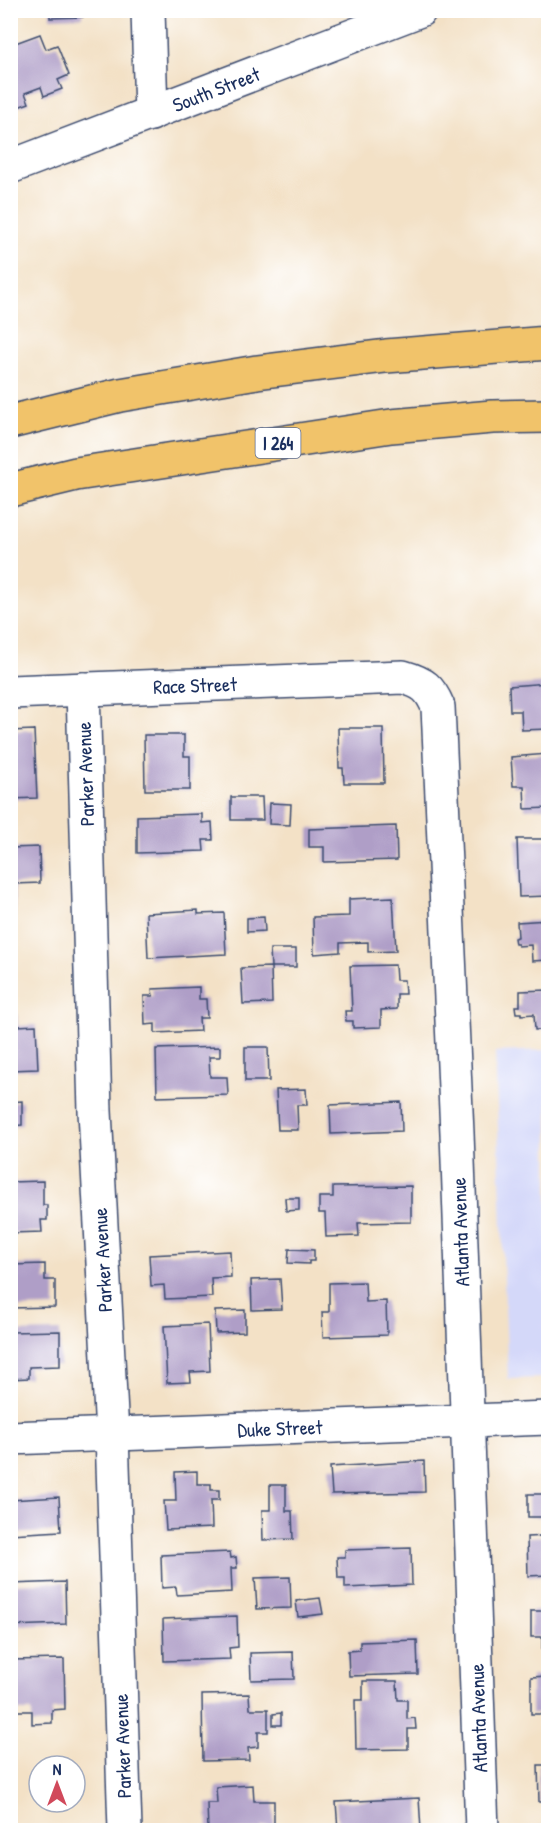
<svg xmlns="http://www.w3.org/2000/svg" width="559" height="1841" font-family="'Patrick Hand',sans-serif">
	<rect width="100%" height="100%" fill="#fff"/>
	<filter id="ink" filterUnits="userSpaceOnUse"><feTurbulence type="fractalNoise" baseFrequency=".0167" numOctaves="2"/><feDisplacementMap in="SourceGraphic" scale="12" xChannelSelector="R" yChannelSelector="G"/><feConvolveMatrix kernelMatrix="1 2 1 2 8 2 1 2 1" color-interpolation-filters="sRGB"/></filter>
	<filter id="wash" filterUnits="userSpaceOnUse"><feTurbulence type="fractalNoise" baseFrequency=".008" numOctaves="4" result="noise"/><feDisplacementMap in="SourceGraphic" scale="24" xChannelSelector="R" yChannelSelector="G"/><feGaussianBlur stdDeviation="1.35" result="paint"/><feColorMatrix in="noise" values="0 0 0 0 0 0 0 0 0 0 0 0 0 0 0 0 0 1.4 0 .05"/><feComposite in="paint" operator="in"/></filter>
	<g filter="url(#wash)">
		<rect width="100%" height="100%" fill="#f3e1c6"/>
		<polygon fill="#d4d8f9" points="548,1050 548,1378 508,1379 495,1052"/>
		<g id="blocks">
			<g fill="#af9ec7">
				<polygon points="50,10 83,10 83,17 50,18"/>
				<polygon points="40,34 46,49 57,45 69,75 58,80 62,89 44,96 41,87 25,93 29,103 10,110 10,45"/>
				<polygon points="548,683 548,729 522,730 521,711 510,711 509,686"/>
				<polygon points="338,728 383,728 384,783 344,783 343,768 339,768"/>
				<polygon points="34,730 37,798 10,799 10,731"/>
				<polygon points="144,735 184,735 184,756 190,756 190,790 145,790"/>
				<polygon points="548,754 548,808 525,809 524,786 513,786 511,757"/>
				<polygon points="231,797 262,797 263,820 231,820"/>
				<polygon points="270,803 291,804 290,825 269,824"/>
				<polygon points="202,814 202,823 212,822 213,840 203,840 204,851 137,853 137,816"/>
				<polygon points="396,826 397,860 324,862 324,847 309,847 309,829"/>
				<polygon points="517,839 548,839 548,896 519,897"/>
				<polygon points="39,847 40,883 14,884 15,918 10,918 10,848"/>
				<polygon points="393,897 396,951 368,952 368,942 340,943 340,952 314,954 313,917 349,916 349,899"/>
				<polygon points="198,910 198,914 224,913 226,954 148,958 146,913"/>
				<polygon points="264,917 265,931 247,932 247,918"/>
				<polygon points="548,920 548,960 532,961 531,945 518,946 518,944 515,944 514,938 518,937 517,922"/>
				<polygon points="270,949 296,949 296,967 271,967"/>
				<polygon points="395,965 396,980 404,980 405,994 397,994 397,1009 381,1010 381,1027 353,1028 353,1021 346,1021 345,1011 352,1011 350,966"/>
				<polygon points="271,967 272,1003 243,1004 241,968"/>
				<polygon points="199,987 199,999 206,999 207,1018 199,1018 200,1031 155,1033 155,1024 145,1025 144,996 153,996 152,989"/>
				<polygon points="548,990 548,1029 535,1030 534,1014 521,1015 521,1013 516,1013 515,1006 520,1006 520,991"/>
				<polygon points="10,1013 17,1013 18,1026 36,1025 38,1069 10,1070"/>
				<polygon points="220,1047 220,1057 209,1057 210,1077 227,1077 228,1095 157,1097 156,1049"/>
				<polygon points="245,1047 268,1047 269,1081 245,1081"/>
				<polygon points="306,1089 307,1105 297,1105 298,1130 278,1130 276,1090"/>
				<polygon points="22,1101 22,1125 10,1126 10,1102"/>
				<polygon points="401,1102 402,1131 331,1134 330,1105"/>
				<polygon points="43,1181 43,1205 47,1205 47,1220 41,1220 42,1232 10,1233 10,1182"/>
				<polygon points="411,1186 411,1222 358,1223 359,1236 326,1237 325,1213 319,1213 319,1197 333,1197 333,1187"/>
				<polygon points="285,1198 299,1198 299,1210 286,1211"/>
				<polygon points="289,1249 314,1250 314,1261 309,1261 309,1264 288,1263"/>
				<polygon points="230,1251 231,1277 211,1278 212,1297 165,1299 164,1285 151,1286 149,1255"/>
				<polygon points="45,1264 45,1280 55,1280 55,1307 10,1308 10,1265"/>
				<polygon points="280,1279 282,1309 252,1310 251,1280"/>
				<polygon points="365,1282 366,1302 386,1301 387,1335 323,1337 322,1312 329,1312 329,1283"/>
				<polygon points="245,1310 245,1332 216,1333 215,1311"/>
				<polygon points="208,1324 210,1371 190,1372 191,1382 167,1383 164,1326"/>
				<polygon points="60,1331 60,1366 29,1367 29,1378 10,1379 10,1332"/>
				<polygon points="424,1461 425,1492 332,1494 330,1467"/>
				<polygon points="197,1471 197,1484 211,1484 211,1490 219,1490 219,1500 211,1500 212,1528 166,1530 164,1501 176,1501 175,1472"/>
				<polygon points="270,1485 286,1485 286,1511 292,1511 293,1539 263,1540 262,1510 270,1510"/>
				<rect x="528" y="1494" width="20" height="23"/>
				<polygon points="59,1497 61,1531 10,1534 10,1500"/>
				<polygon points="548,1536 548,1575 528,1576 527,1537"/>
				<polygon points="411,1548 412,1585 345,1588 345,1578 338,1578 337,1557 345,1557 345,1550"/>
				<polygon points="230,1552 231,1558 236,1557 237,1568 231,1568 232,1592 177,1595 176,1587 162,1588 161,1555"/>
				<polygon points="290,1577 291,1608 257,1609 255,1578"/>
				<polygon points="65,1582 66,1624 10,1626 10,1584"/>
				<polygon points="320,1598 323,1614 298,1617 296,1601"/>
				<polygon points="531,1611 548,1611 548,1648 542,1649 542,1637 531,1637"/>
				<polygon points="237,1616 238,1647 229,1648 230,1659 164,1661 163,1619"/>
				<polygon points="417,1640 418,1674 349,1676 348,1651 360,1650 360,1642"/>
				<polygon points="293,1652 294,1679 251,1680 250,1653"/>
				<polygon points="64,1659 65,1709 52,1710 52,1723 32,1724 32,1711 10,1711 10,1660"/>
				<polygon points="548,1676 548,1714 531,1714 531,1677"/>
				<polygon points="363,1681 397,1681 398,1700 407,1700 407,1719 415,1718 416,1729 408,1729 408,1749 356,1750 355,1700 363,1700"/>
				<polygon points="249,1694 250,1709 268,1709 268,1732 258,1732 258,1747 248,1748 249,1760 203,1761 202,1695"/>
				<polygon points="281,1713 281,1725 273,1725 273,1714"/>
				<polygon points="538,1765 548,1765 548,1802 539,1802"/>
				<polygon points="253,1785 254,1801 274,1801 274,1826 261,1827 262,1830 208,1830 207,1803 217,1803 216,1787"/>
				<polygon points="419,1798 421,1830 338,1830 336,1802"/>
			</g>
		</g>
	</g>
	<g filter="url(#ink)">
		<use href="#blocks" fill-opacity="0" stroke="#3b4a6e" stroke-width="1.5"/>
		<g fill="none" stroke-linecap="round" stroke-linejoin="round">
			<defs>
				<g id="minor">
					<polyline points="148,10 151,114"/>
					<polyline points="10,167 420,10"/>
					<polyline points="83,689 95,1111 112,1434 125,1830"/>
					<path d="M10 692 403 677C424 683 430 688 438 707L457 1133 482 1830"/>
					<polyline points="10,1438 548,1418"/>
				</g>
				<g id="highway">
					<polyline points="10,422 120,395 257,372 386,356 548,343"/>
					<polyline points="10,490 76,474 391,426 492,417 548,416"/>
				</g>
			</defs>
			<use href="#minor" stroke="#3b4a6e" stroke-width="36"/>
			<use href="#highway" stroke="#3b4a6e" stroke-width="36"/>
			<use href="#minor" stroke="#fff" stroke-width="33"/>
			<use href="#highway" stroke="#f1c36a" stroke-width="33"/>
		</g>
	</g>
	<g text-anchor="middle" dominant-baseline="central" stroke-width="4.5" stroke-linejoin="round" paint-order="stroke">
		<rect fill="#fff" stroke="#5f6d8e" stroke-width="1.5" x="255.5" y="428" width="45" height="30" rx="4.5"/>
		<g font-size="18" font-weight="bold" fill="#1b2f5e">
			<text x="278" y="443">I 264</text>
		</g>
		<g font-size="20" fill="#1b2f5e" stroke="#fff">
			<text transform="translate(216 89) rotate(-21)">South Street</text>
			<text transform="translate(195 685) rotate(-2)">Race Street</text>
			<text transform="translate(85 774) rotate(-92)">Parker Avenue</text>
			<text transform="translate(460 1232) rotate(-92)">Atlanta Avenue</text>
			<text transform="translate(102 1260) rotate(-93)">Parker Avenue</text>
			<text transform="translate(280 1428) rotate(-2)">Duke Street</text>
			<text transform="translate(478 1718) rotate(-92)">Atlanta Avenue</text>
			<text transform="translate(122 1746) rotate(-92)">Parker Avenue</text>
		</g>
	</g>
	<rect width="559" height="1841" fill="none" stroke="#fff" stroke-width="36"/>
	<g transform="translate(57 1784)"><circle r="28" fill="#ffffff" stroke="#a4acbf" stroke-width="1.5"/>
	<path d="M0-4.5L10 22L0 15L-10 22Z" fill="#d1495b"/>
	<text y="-9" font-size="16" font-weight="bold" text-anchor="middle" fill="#1b2f5e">N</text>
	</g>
</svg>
